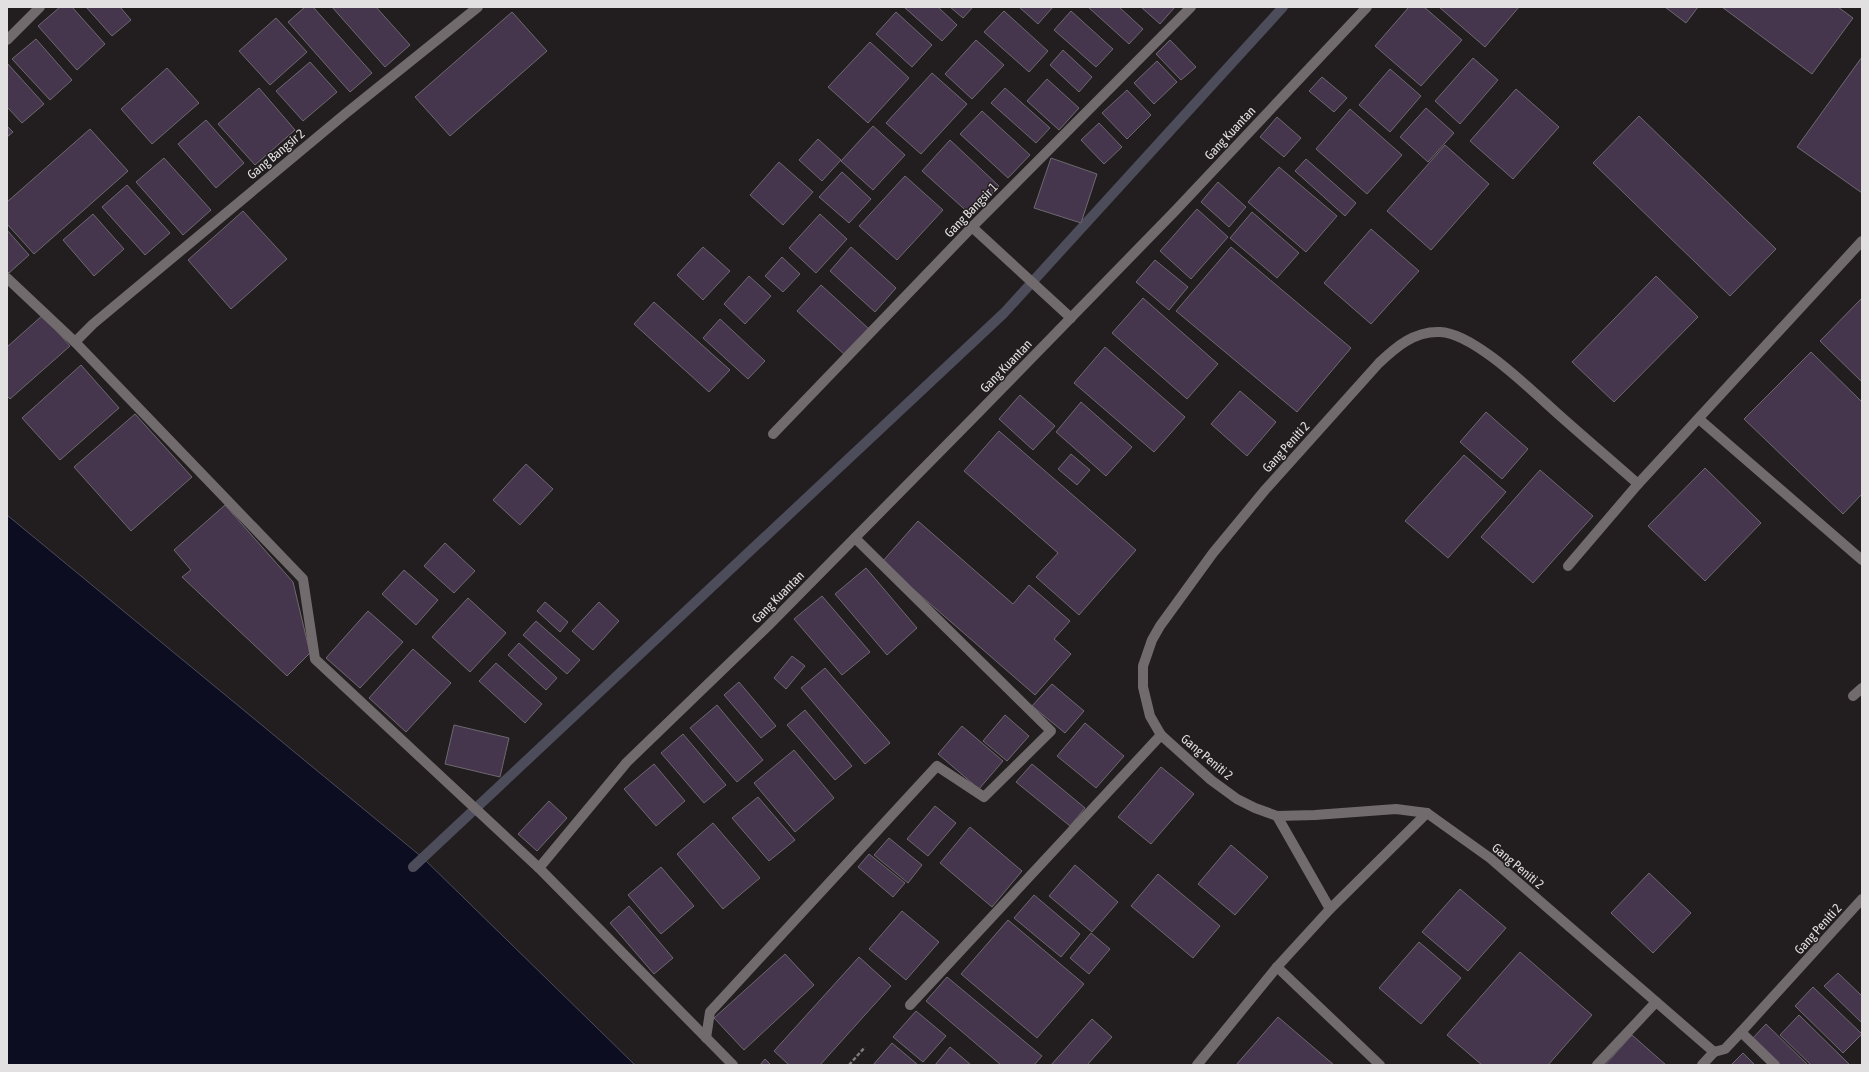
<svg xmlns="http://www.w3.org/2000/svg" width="1869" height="1072" font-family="'Asap Condensed',sans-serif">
	<rect width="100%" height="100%" fill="#221d1f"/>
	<polygon fill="#0d0d22" stroke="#4d4c5b" points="7,515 423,858 635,1065 7,1065"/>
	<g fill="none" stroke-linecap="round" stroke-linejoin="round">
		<polyline stroke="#4d4c5b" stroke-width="10" points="413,867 1004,313 1283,7"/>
	</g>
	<g fill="#46364d" stroke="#6d696e">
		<polygon points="60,7 72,7 105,44 77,70 38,26"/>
		<polygon points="86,7 120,7 131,20 112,36"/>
		<polygon points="305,7 313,7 372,73 350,92 288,22"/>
		<polygon points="332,7 376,7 410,45 385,67"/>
		<polygon points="904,7 938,7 957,25 942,41"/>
		<polygon points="950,7 973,7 963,18"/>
		<polygon points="1019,7 1053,7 1038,24"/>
		<polygon points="1088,7 1119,7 1143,29 1129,44"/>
		<polygon points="1141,7 1175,7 1160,24"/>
		<polygon points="1409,7 1424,7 1462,40 1421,86 1375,46"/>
		<polygon points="1439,7 1519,7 1485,47"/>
		<polygon points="1665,7 1698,7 1686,23"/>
		<polygon points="1722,7 1838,7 1853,18 1812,74"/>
		<polygon points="1004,11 1048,51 1029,72 984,32"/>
		<polygon points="1071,11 1113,49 1096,67 1054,30"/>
		<polygon points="512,12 547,51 450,136 415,97"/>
		<polygon points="896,12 932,45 912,67 876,34"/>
		<polygon points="276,18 307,52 270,85 239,51"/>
		<polygon points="36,39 72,80 50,100 12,59"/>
		<polygon points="976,40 1004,65 972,99 945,74"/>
		<polygon points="1170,40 1196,67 1181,80 1156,54"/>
		<polygon points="870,42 909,78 868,123 828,87"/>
		<polygon points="1063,50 1092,77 1079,92 1050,65"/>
		<polygon points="1862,57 1862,193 1797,147"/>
		<polygon points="1473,58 1498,80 1460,124 1435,101"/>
		<polygon points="1157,61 1177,82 1154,104 1134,83"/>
		<polygon points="310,62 337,92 303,121 276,91"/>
		<polygon points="7,63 44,104 22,123 7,107"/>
		<polygon points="167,68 199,103 152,144 121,109"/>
		<polygon points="1390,69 1421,96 1390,132 1359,105"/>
		<polygon points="932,73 967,104 921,154 886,123"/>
		<polygon points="1322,77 1347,98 1334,112 1309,91"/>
		<polygon points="1047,79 1079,108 1059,130 1027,101"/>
		<polygon points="259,88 295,130 255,165 218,124"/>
		<polygon points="1005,88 1050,128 1036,143 991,103"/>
		<polygon points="1516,89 1559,127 1513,179 1470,141"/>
		<polygon points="1127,90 1151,115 1127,139 1102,113"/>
		<polygon points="1426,108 1454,133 1428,162 1400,137"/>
		<polygon points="1350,109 1402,155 1367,194 1316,149"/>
		<polygon points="982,111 1030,155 1008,178 960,134"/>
		<polygon points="1639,116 1776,249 1730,296 1593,163"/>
		<polygon points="1277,117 1301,138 1284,157 1260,137"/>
		<polygon points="206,120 244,163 216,188 178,144"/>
		<polygon points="1099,123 1122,147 1104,164 1081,140"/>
		<polygon points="7,126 13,132 7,137"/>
		<polygon points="873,126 905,155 873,190 841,161"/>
		<polygon points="90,129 128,171 34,254 7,224 7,202"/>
		<polygon points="818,139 841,160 822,181 799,160"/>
		<polygon points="950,140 999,186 972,216 922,171"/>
		<polygon points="1445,145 1489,184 1431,250 1387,211"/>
		<polygon points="164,158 211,210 183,235 136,182"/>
		<polygon points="1051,158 1097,174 1081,223 1034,208"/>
		<polygon points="1306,159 1356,203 1345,216 1295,171"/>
		<polygon points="779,162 813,192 783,225 750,195"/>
		<polygon points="1279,167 1337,216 1306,252 1248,202"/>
		<polygon points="842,172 871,199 849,223 819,197"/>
		<polygon points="905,176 943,210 897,260 859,226"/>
		<polygon points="1218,182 1246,207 1229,227 1201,202"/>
		<polygon points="127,185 170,233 145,255 102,207"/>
		<polygon points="1197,209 1228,237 1191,279 1160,251"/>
		<polygon points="243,211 287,259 231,309 188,260"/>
		<polygon points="1252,212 1299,253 1277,278 1230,238"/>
		<polygon points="93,214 124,249 94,276 63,240"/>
		<polygon points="820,214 847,239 816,273 789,248"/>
		<polygon points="1371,229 1419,271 1371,324 1324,283"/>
		<polygon points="7,230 29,255 9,273 7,271"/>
		<polygon points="703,247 730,271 703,300 677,275"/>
		<polygon points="851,247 896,288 875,312 830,271"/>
		<polygon points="1231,247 1351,348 1297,412 1176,311"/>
		<polygon points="782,257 800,274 783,292 765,276"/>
		<polygon points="1155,260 1188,287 1169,310 1136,282"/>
		<polygon points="749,276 771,296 745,324 724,304"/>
		<polygon points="1656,276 1698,317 1614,402 1572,362"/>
		<polygon points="821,285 869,329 845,355 797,311"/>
		<polygon points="1143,298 1218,364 1187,399 1112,333"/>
		<polygon points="1862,298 1862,382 1820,341"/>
		<polygon points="654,302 730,370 709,392 634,324"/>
		<polygon points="43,315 70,346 10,399 7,396 7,347"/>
		<polygon points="720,319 765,361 748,379 703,338"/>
		<polygon points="1105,347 1185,417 1154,452 1074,383"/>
		<polygon points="1811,352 1862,402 1862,494 1843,514 1744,419"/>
		<polygon points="81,365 119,408 60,460 22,418"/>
		<polygon points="1240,391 1276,422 1247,456 1211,424"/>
		<polygon points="1020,395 1055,426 1033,450 999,419"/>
		<polygon points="1081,402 1132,447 1106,476 1056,432"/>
		<polygon points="1486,412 1528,449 1502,479 1460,442"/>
		<polygon points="135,414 192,477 131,531 74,467"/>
		<polygon points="999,431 1136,550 1079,615 1036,577 1058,553 964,471"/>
		<polygon points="1071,454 1090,470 1077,485 1058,469"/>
		<polygon points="1464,455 1506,492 1448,558 1405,521"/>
		<polygon points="526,464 553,489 520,525 493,500"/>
		<polygon points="1705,468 1761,523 1705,581 1648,526"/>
		<polygon points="1540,470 1593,516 1533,583 1481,537"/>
		<polygon points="225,505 293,582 310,653 287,676 182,577 191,570 174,550"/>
		<polygon points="918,521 1013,604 1029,585 1070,621 1054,639 1071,654 1035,695 882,562"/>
		<polygon points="445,543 475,571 454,593 424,566"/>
		<polygon points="866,568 917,628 887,655 835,594"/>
		<polygon points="404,570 438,600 416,625 382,594"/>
		<polygon points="822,596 870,652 842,675 794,619"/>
		<polygon points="468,598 506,633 470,672 432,637"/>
		<polygon points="545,602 568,622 560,632 537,611"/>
		<polygon points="599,602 619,621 593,650 572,631"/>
		<polygon points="368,611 403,642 360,688 326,658"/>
		<polygon points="536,621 580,660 567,674 523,635"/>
		<polygon points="519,643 557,678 546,690 508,655"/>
		<polygon points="413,649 451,683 406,732 369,698"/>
		<polygon points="792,656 805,666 786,689 774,678"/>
		<polygon points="496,663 542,704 525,723 479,681"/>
		<polygon points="825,668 890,743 865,764 801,688"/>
		<polygon points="739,682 776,726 761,738 724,695"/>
		<polygon points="1052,684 1084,711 1065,733 1032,706"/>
		<polygon points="717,705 763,760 737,782 690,728"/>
		<polygon points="805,710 852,766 835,780 787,725"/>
		<polygon points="1005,715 1029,736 1007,761 983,741"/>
		<polygon points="1085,723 1124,756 1096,788 1057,756"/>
		<polygon points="454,725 509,738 500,777 445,764"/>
		<polygon points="962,726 1003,761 979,789 938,754"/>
		<polygon points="683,734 726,785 704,803 661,753"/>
		<polygon points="794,750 834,798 795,832 754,783"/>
		<polygon points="654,764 685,801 656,826 624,789"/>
		<polygon points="1032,764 1085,808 1070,826 1016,782"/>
		<polygon points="1161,767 1194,794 1151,844 1118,817"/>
		<polygon points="758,797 795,840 769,861 732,818"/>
		<polygon points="549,801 567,818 537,851 518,834"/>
		<polygon points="935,806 956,823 928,856 907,839"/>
		<polygon points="713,823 760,878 723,909 677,854"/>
		<polygon points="970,827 1022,871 992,907 940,863"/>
		<polygon points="889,838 922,865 908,883 874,855"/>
		<polygon points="1231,845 1268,877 1235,915 1198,884"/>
		<polygon points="869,854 905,883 893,897 858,867"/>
		<polygon points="1075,865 1118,902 1092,932 1049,896"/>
		<polygon points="661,867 694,906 661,934 628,895"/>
		<polygon points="1649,873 1691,913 1653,953 1611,913"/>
		<polygon points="1158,874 1220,926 1193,958 1131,906"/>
		<polygon points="1460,889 1506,928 1468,971 1422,932"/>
		<polygon points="1034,895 1080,934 1061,957 1014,918"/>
		<polygon points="629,906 673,958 654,974 610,923"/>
		<polygon points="902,911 939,942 906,980 869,949"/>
		<polygon points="1008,920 1084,984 1037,1038 961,974"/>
		<polygon points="1091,933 1110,949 1089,974 1070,958"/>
		<polygon points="1419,942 1461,978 1421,1024 1379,988"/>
		<polygon points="1520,952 1592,1015 1548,1065 1482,1065 1447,1035"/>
		<polygon points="785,954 814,985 744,1050 714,1018"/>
		<polygon points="859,957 891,986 820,1065 789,1065 774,1051"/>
		<polygon points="1838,973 1862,996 1862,1023 1824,986"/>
		<polygon points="947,977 1042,1056 1034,1065 1001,1065 926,1001"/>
		<polygon points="1813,987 1862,1034 1843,1053 1795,1006"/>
		<polygon points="916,1011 946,1036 923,1062 893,1037"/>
		<polygon points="1799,1015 1850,1065 1811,1065 1780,1035"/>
		<polygon points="1278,1017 1334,1065 1236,1065"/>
		<polygon points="1092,1019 1112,1037 1087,1065 1051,1065"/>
		<polygon points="1766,1024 1808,1065 1778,1065 1752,1039"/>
		<polygon points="1632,1035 1666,1065 1605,1065"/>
		<polygon points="892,1043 918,1065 873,1065"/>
		<polygon points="950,1047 971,1065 935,1065"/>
		<polygon points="1743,1053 1755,1065 1731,1065"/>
		<polygon points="765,1059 771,1065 760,1065"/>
	</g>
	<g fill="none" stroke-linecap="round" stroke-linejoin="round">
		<polyline stroke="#7e7a7b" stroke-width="2.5" stroke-dasharray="4 2" stroke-linecap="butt" points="849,1065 865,1047"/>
		<g stroke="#716b6e" stroke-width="10">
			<polyline points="7,40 40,7"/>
			<polyline points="972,227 1071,318"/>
			<polyline points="7,278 75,342 93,324 345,114 478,7"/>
			<polyline points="75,342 303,579 315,659 539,868 733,1065"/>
			<polyline points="1699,419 1862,560"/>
			<polyline points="773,434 972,227 1191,7"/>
			<path d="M1638 484C1612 461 1585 438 1558 414 1532 391 1474 333 1440 332 1414 331 1396 347 1379 363L1265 490 1213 553 1160 626 1152 640 1143 666V687L1150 716 1161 735 1211 780 1237 799 1255 808 1277 816 1315 815 1396 809 1427 813 1490 858 1714 1052 1725 1049 1741 1032 1862 899"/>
			<polyline points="1568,566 1638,484 1862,241"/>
			<polyline points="1853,696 1862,688"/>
			<polyline points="1277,816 1330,909"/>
			<polyline points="539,868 627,762 768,626 979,412 1175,211 1367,7"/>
			<polyline points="1277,967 1380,1065"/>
			<polyline points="910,1005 1161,735"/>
			<polyline points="1741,1032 1775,1065"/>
			<polyline points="706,1038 710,1012 937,766 984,797 1051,731 855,538"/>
			<polyline points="1197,1065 1277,967 1330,909 1427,813"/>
			<polyline points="1597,1065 1656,1002"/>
			<polyline points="1702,1065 1714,1052"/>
		</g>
	</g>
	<g text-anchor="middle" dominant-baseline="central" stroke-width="3" stroke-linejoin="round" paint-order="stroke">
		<g font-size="13" fill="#e3e0e1" stroke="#221d1f">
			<text transform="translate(1230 133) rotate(-47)">Gang Kuantan</text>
			<text transform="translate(276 154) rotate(-40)">Gang Bangsir 2</text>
			<text transform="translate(971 210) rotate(-46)">Gang Bangsir 1</text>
			<text transform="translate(1006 366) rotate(-46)">Gang Kuantan</text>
			<text transform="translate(1286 447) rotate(-48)">Gang Peniti 2</text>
			<text transform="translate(778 597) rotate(-45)">Gang Kuantan</text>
			<text transform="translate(1207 757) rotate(40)">Gang Peniti 2</text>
			<text transform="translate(1518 866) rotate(40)">Gang Peniti 2</text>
			<text transform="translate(1818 929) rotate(-48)">Gang Peniti 2</text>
		</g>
	</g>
	<rect width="1869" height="1072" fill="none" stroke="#e3e0e1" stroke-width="16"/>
</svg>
